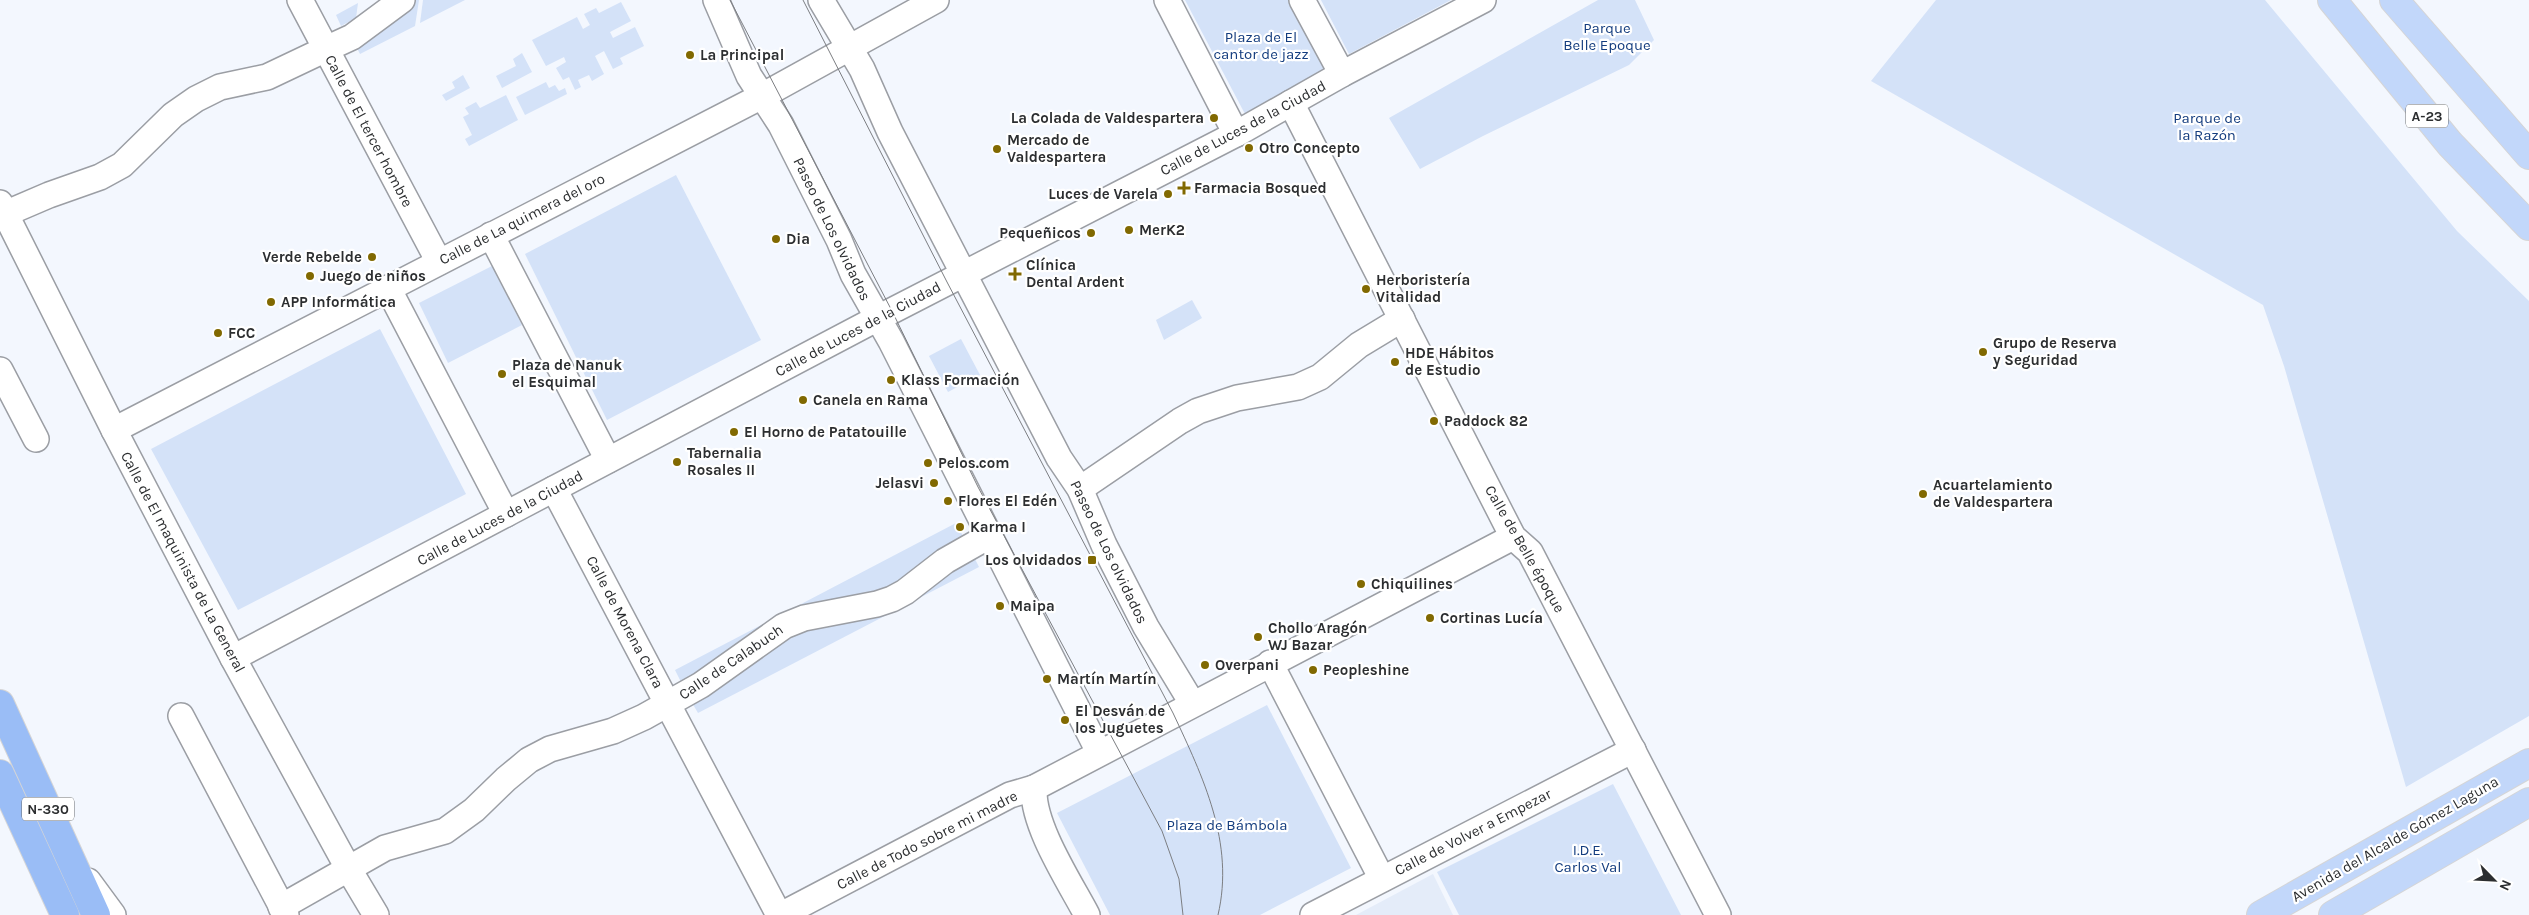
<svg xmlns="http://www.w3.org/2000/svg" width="2529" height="915" font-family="Karla,sans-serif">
	<rect width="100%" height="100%" fill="#f3f7fe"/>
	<polygon fill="#e4ecf9" points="1433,874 1453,915 1356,915"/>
	<g fill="#d4e2f8">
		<polygon points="416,0 419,0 415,26 360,54 354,42 398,15"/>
		<polygon points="423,0 465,0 420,23"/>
		<polygon points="1185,0 1289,0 1326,71 1245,114"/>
		<polygon points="1321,0 1451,0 1349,54"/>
		<polygon points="1598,0 1635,0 1654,40 1629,65 1483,136 1420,169 1389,118"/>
		<polygon points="1936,0 2265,0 2457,231 2529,301 2529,716 2406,787 2284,366 2263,305 1871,81"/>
		<polygon points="621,2 631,21 610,32 613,38 635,27 644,46 620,58 623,64 613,69 604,51 595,56 604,74 592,81 589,75 578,80 581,87 575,90 569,77 563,80 556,68 566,62 564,57 546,66 532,40 577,17 583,29 590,25 584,14 596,8 599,13"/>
		<polygon points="358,3 356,18 341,26 336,15"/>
		<polygon points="522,53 532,72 502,88 496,76 516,66 513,59"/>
		<polygon points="463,75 470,88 446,101 442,95 455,88 452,82"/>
		<polygon points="546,82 549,88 555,85 559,91 565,88 567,94 525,115 516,97"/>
		<polygon points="506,95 518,120 469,146 465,139 472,135 463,117 469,114 465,108 476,102 480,108"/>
		<polygon points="676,175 761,340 607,420 525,254"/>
		<polygon points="492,266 522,325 448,363 419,303"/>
		<polygon points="1192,300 1202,318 1164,340 1156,320"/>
		<polygon points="380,329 466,494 238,610 151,449"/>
		<polygon points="961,339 980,375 948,392 929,356"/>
		<polygon points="956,523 963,536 941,548 906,577 887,589 769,622 752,633 720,660 681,682 675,670"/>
		<polygon points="973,555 979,567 698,713 691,701 785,638"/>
		<polygon points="1267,705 1351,868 1260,915 1110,915 1057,813"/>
		<polygon points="1613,784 1681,915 1459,915 1437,872"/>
	</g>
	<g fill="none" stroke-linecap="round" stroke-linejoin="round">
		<defs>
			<g id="minor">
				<polyline points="300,0 439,262"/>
				<polyline points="716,0 749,76 781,125 839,240 853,274 891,341 1099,752"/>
				<polyline points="821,0 862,69 890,132 1059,458 1080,489 1104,545 1146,627 1192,703"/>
				<polyline points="1167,0 1236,134"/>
				<polyline points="1302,0 1342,74"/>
				<polyline points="1291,103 1513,537 1530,552 1718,915"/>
				<polyline points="0,203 114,430 233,658 348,868 376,915"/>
				<polyline points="0,216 49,195 100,177 122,165 173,115 196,99 220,87 267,77 326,49 352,37 402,0"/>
				<polyline points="491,235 608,460"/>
				<polyline points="388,288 506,514"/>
				<polyline points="0,370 36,439"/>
				<polyline points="114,430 762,96 936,0"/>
				<polyline points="554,489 779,915"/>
				<polyline points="1080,489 1180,421 1198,411 1237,398 1298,387 1320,377 1359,345 1402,319"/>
				<polyline points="233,658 878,318 1236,134 1342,74 1483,0"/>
				<polyline points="1270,663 1382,879"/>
				<polyline points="181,716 286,915"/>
				<path d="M1034 788C1032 825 1069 881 1087 915"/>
				<polyline points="88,881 113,915"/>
				<polyline points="281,907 385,848 445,831 474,810 506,779 529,760 550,749 613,731 644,717 701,685 784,626 804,618 877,604 892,599 905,592 945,561 989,536"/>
				<polyline points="781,915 1010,795 1034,788 1513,537"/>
				<polyline points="1313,915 1633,750"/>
			</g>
			<g id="major">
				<polyline points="2332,0 2450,144 2529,226"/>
				<polyline points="2394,0 2529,155"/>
				<polyline points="2261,915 2529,763"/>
				<polyline points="2333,915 2529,802"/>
			</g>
			<g id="highway">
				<polyline points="0,704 96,915"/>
				<polyline points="0,774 65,915"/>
			</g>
		</defs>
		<use href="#minor" stroke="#9b9ea4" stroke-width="28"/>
		<use href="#major" stroke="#d5d5d6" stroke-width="30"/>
		<use href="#highway" stroke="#d5d5d6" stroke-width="30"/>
		<use href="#minor" stroke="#fff" stroke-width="25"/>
		<use href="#major" stroke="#c2d7fa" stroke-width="28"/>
		<use href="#highway" stroke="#9abdf6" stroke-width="28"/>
		<g stroke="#7c7e82" stroke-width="1">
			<polyline points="730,0 892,311 978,487 1162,831 1179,879 1183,915"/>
			<path d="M803 0 947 282 1173 713C1203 777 1235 843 1218 915"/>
		</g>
	</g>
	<g fill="#816901" stroke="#fff" stroke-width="2">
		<circle cx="690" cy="55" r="5"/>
		<circle cx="1214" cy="118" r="5"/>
		<circle cx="1249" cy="148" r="5"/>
		<circle cx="997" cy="149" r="5"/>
		<path d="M1181.5 180.5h5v5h5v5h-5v5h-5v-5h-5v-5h5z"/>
		<circle cx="1168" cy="194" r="5"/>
		<circle cx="1129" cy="230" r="5"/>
		<circle cx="1091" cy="233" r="5"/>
		<circle cx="776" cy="239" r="5"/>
		<circle cx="372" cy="257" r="5"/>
		<path d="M1012.5 266.5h5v5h5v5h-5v5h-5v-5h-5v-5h5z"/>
		<circle cx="310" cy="276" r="5"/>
		<circle cx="1366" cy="289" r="5"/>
		<circle cx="271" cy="302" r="5"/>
		<circle cx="218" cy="333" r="5"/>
		<circle cx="1983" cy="352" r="5"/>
		<circle cx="1395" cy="362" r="5"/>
		<circle cx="502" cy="374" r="5"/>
		<circle cx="891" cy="380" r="5"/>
		<circle cx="803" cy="400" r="5"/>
		<circle cx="1434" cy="421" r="5"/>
		<circle cx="734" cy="432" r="5"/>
		<circle cx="677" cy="462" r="5"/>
		<circle cx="928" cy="463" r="5"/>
		<circle cx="934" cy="483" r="5"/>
		<circle cx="1923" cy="494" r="5"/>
		<circle cx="948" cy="501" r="5"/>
		<circle cx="960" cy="527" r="5"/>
		<rect x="1087" y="555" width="10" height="10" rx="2.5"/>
		<circle cx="1361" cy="584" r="5"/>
		<circle cx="1000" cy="606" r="5"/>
		<circle cx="1430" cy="618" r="5"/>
		<circle cx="1258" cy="637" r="5"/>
		<circle cx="1205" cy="665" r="5"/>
		<circle cx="1313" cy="670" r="5"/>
		<circle cx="1047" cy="679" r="5"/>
		<circle cx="1065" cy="720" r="5"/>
	</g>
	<g text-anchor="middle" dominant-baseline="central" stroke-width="4.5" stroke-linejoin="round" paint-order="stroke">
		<g fill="#fff" stroke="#6b6d6e" stroke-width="1">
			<rect x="2406" y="104.5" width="42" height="23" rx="4"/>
			<rect x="22" y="797.5" width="52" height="23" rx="4"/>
		</g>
		<g font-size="14" font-weight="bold" fill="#2c2e30">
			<text x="2427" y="116">A-23</text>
			<text x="48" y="809">N-330</text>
		</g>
		<g font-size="15" fill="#133c7e" stroke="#fff">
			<text x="1607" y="28">Parque<tspan x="1607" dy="17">Belle Epoque</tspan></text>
			<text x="1261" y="37">Plaza de El<tspan x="1261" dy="17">cantor de jazz</tspan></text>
			<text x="2207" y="118">Parque de<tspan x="2207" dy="17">la Razón</tspan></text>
			<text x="1227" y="825">Plaza de Bámbola</text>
			<text x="1588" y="850">I.D.E.<tspan x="1588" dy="17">Carlos Val</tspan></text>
		</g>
		<g font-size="15" font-weight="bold" fill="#2c2e30" stroke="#fff" text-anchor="start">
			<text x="700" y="55">La Principal</text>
			<text x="1204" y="118" text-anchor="end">La Colada de Valdespartera</text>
			<text x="1007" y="140">Mercado de<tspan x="1007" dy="17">Valdespartera</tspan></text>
			<text x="1259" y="148">Otro Concepto</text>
			<text x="1194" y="188">Farmacia Bosqued</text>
			<text x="1158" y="194" text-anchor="end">Luces de Varela</text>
			<text x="1139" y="230">MerK2</text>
			<text x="1081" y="233" text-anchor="end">Pequeñicos</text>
			<text x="786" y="239">Dia</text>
			<text x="362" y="257" text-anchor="end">Verde Rebelde</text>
			<text x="1026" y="265">Clínica<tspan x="1026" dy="17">Dental Ardent</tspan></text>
			<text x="320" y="276">Juego de niños</text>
			<text x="1376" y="280">Herboristería<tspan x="1376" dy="17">Vitalidad</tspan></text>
			<text x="281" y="302">APP Informática</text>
			<text x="228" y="333">FCC</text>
			<text x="1993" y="343">Grupo de Reserva<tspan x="1993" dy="17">y Seguridad</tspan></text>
			<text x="1405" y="353">HDE Hábitos<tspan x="1405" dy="17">de Estudio</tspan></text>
			<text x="512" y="365">Plaza de Nanuk<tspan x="512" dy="17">el Esquimal</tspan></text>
			<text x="901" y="380">Klass Formación</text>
			<text x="813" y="400">Canela en Rama</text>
			<text x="1444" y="421">Paddock 82</text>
			<text x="744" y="432">El Horno de Patatouille</text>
			<text x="687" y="453">Tabernalia<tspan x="687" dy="17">Rosales II</tspan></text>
			<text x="938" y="463">Pelos.com</text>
			<text x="924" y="483" text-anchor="end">Jelasvi</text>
			<text x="1933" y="485">Acuartelamiento<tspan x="1933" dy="17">de Valdespartera</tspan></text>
			<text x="958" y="501">Flores El Edén</text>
			<text x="970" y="527">Karma I</text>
			<text x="1082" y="560" text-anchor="end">Los olvidados</text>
			<text x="1371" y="584">Chiquilines</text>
			<text x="1010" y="606">Maipa</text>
			<text x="1440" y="618">Cortinas Lucía</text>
			<text x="1268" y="628">Chollo Aragón<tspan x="1268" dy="17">WJ Bazar</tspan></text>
			<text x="1215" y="665">Overpani</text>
			<text x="1323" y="670">Peopleshine</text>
			<text x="1057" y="679">Martín Martín</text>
			<text x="1075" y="711">El Desván de<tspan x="1075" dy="17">los Juguetes</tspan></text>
		</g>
		<g font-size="15" fill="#2c2e30" stroke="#fff">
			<text transform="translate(1243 128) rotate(-28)">Calle de Luces de la Ciudad</text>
			<text transform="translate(369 131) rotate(62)">Calle de El tercer hombre</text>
			<text transform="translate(522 219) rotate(-27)">Calle de La quimera del oro</text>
			<text transform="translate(832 229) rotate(64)">Paseo de Los olvidados</text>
			<text transform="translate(858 329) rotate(-28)">Calle de Luces de la Ciudad</text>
			<text transform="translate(500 518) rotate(-28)">Calle de Luces de la Ciudad</text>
			<text transform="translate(1525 549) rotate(60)">Calle de Belle époque</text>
			<text transform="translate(1109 552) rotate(64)">Paseo de Los olvidados</text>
			<text transform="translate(183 562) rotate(62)">Calle de El maquinista de La General</text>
			<text transform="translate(625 622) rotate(62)">Calle de Morena Clara</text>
			<text transform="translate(731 662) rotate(-34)">Calle de Calabuch</text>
			<text transform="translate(1473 832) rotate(-27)">Calle de Volver a Empezar</text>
			<text transform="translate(2395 839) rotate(-30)">Avenida del Alcalde Gómez Laguna</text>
			<text transform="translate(927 840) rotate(-27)">Calle de Todo sobre mi madre</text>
		</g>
	</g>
	<g transform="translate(2494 880) rotate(114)" stroke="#ffffff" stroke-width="4" paint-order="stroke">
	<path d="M0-4L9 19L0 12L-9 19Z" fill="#2c2e30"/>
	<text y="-8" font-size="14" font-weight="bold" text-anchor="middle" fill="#2c2e30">N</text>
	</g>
</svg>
